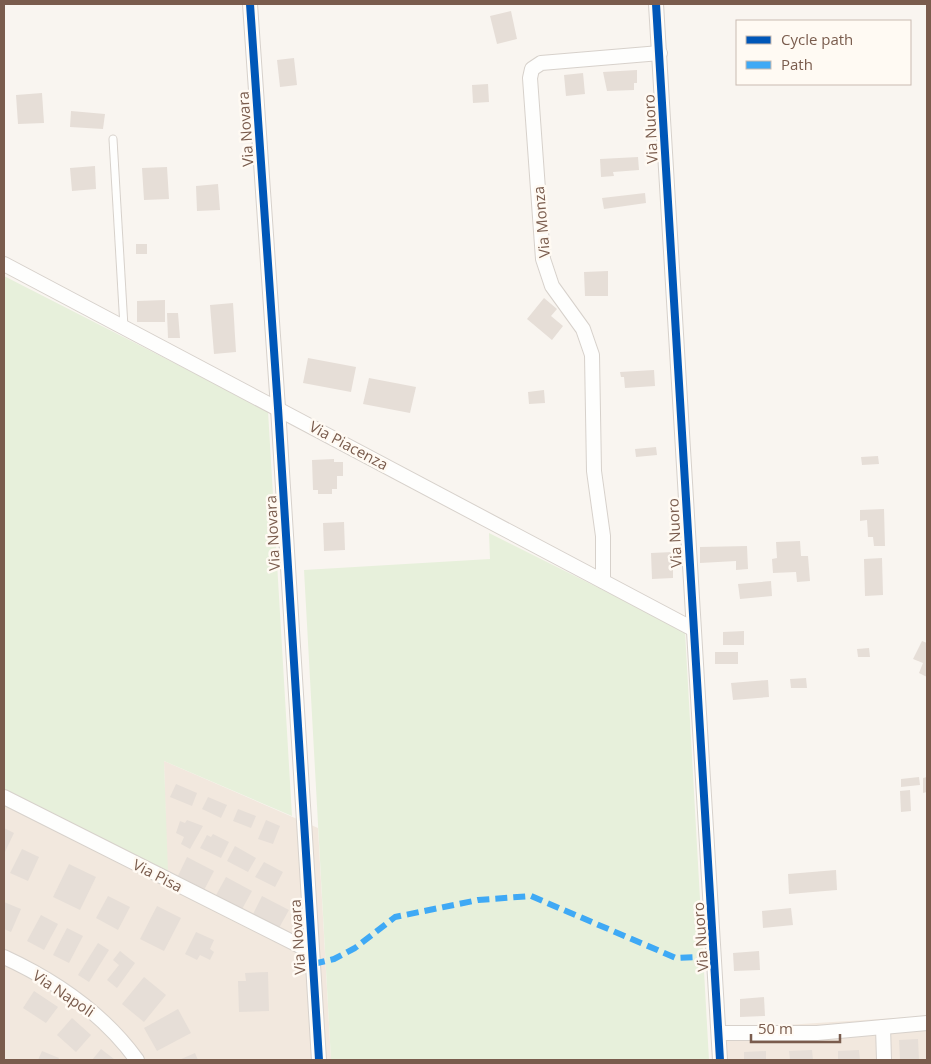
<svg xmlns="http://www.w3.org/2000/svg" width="931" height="1064" font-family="'Open Sans',sans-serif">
	<rect width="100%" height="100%" fill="#f9f5f0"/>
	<g fill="#f2e8de">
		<polygon points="164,761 318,828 331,1060 4,1060 4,791 167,872"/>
		<polygon points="927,1016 927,1060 727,1060 725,1029"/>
	</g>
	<g fill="#e7f0db">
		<polygon points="4,276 268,411 292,816 164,761 168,872 4,791"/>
		<polygon points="489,533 685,631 709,1060 331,1060 304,570 490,559"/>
	</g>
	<g fill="#e6ded7">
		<polygon points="511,11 517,39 497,44 490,16"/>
		<polygon points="294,58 297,85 280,87 277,60"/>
		<polygon points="637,70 637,83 634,83 634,90 607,91 603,72"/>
		<polygon points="583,73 585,94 566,96 564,75"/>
		<polygon points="488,84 489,102 473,103 472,85"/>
		<polygon points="42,93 44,123 18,124 16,95"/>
		<polygon points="71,111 105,114 103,129 70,127"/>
		<polygon points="638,157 639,170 613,172 614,176 601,177 600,159"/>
		<polygon points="95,166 96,189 72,191 70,168"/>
		<polygon points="167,167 169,199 144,200 142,168"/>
		<polygon points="218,184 220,210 197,211 196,186"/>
		<polygon points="645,193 646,203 604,209 602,198"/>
		<rect x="136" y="244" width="11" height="10"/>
		<polygon points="608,271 608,296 585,296 584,272"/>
		<polygon points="544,298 557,309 551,316 563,326 552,340 527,319"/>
		<polygon points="165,300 165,322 137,322 137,301"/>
		<polygon points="233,303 236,352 214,354 210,305"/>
		<polygon points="167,313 178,313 180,338 168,338"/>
		<polygon points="308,358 356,367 351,392 303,383"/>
		<polygon points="654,370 655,386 625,388 624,377 621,377 620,372"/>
		<polygon points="369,378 416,387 410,413 363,404"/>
		<polygon points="544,390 545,403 529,404 528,392"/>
		<polygon points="656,447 657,455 636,457 635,449"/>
		<polygon points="878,456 879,464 862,465 861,457"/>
		<polygon points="334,459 334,462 343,462 343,476 337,476 337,489 332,489 332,494 318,494 318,490 313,490 312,460"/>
		<polygon points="884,509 885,546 874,546 873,537 868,537 867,520 860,521 860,510"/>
		<polygon points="344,522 345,550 324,551 323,523"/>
		<polygon points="800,541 801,556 808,556 810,581 797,582 796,572 773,573 772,559 777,558 776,542"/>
		<polygon points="747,546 748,569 736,570 736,561 700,563 700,547"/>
		<polygon points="673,552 673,578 652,579 651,553"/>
		<polygon points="882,558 883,595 865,596 864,559"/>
		<polygon points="771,581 772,596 740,599 738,584"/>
		<polygon points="744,631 744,645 723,645 723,632"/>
		<polygon points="922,641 927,643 927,677 919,673 923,663 913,659"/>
		<polygon points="869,648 870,657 858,657 857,649"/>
		<rect x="715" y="652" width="23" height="12"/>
		<polygon points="806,678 807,688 791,688 790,679"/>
		<polygon points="768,680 769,697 733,700 731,683"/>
		<polygon points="919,777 920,785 901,787 901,779"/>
		<polygon points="927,777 927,792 923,793 923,778"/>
		<polygon points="176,784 197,793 192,806 170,797"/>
		<polygon points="910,790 911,811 901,812 900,791"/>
		<polygon points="208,797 227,805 221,818 202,809"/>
		<polygon points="238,809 256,816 251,828 233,821"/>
		<polygon points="187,820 203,826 190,849 181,844 184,837 176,833 180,821 185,823"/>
		<polygon points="266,820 280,826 273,844 258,839"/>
		<polygon points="4,828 14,833 4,854"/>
		<polygon points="213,834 229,842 221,858 200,848 207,835 211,837"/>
		<polygon points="235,846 256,858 248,872 227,861"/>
		<polygon points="22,849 39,857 28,881 10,873"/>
		<polygon points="187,857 214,871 203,892 177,878"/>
		<polygon points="264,862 283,872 275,887 255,877"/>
		<polygon points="69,864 96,877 80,910 53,897"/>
		<polygon points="836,870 837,890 789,894 788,874"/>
		<polygon points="226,877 252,891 241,911 215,897"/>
		<polygon points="108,896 130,907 118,930 96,918"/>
		<polygon points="262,896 289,910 279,928 253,914"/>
		<polygon points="4,902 21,909 11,932 4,929"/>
		<polygon points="157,906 181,918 164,951 140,939"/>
		<polygon points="791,908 793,925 763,928 762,911"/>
		<polygon points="41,915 58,924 44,950 27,941"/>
		<polygon points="67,928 83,936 69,963 53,955"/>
		<polygon points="196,932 214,940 210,949 214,952 210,960 200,955 197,960 185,954"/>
		<polygon points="98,943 109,950 89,982 78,975"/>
		<polygon points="120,951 135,963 117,988 107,980 119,965 113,960"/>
		<polygon points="759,951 760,970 734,971 733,953"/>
		<polygon points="268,972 269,1011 239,1012 238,981 246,981 245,973"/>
		<polygon points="144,977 166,995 144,1022 122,1004"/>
		<polygon points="34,991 58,1007 46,1023 23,1008"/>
		<polygon points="764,997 765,1016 740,1017 740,999"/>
		<polygon points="178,1009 191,1033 157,1051 144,1028"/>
		<polygon points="72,1018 91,1035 76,1052 57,1035"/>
		<polygon points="918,1039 919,1060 900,1060 899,1040"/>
		<polygon points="101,1049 114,1059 113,1060 92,1060"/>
		<polygon points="812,1050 813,1060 790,1060 789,1051"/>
		<polygon points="859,1050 860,1060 838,1060 838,1051"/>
		<polygon points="42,1051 59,1058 58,1060 38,1060"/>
		<polygon points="766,1051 766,1060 744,1060 744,1052"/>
		<polygon points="195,1053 198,1060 179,1060"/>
	</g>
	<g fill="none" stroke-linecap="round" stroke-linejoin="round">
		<defs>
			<polyline id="lane" points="113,139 124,327"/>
			<g id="street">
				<polyline points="250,4 278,408 319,1060"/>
				<polyline points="656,4 720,1060"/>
				<polyline points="4,264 693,629"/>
				<polyline points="603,581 603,536 594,471 592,355 583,329 552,286 543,259 530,78 532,69 541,63 660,53"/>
				<polyline points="4,797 312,952"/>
				<path d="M4 957C56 981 103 1013 137 1060"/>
				<polyline points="883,1027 884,1060"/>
				<polyline points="719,1033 817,1033 927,1023"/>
			</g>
		</defs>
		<use href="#lane" stroke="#d7d1cb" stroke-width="9"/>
		<use href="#street" stroke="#d7d1cb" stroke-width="16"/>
		<use href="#lane" stroke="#fefefd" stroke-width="7"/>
		<use href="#street" stroke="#fefefd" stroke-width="14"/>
		<polyline stroke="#3fa9f5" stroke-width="6" stroke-dasharray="12 6" stroke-linecap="butt" points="313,964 334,959 355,948 395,917 478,900 531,896 676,958 715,956"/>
		<defs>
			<g id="cycleway">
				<polyline points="250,4 278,408 319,1060"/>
				<polyline points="656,4 720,1060"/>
			</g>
		</defs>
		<use href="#cycleway" stroke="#fffaf3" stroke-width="11"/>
		<use href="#cycleway" stroke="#0057b8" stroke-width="8"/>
	</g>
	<g text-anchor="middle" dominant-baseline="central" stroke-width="5" stroke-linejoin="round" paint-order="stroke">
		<g font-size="15" fill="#7a5c4d" stroke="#fffaf3">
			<text transform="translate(245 129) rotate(-94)">Via Novara</text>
			<text transform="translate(650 129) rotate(-93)">Via Nuoro</text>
			<text transform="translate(541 222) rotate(-95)">Via Monza</text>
			<text transform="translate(349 445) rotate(28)">Via Piacenza</text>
			<text transform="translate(272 533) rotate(-93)">Via Novara</text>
			<text transform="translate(674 533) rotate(-93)">Via Nuoro</text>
			<text transform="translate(158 875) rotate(27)">Via Pisa</text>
			<text transform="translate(297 937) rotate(-94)">Via Novara</text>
			<text transform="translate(700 937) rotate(-94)">Via Nuoro</text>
			<text transform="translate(64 993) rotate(34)">Via Napoli</text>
		</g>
	</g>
	<rect width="931" height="1064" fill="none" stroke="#7a5c4d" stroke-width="10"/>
	<rect x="736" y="20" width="175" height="65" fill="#fffaf3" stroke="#cabbb1"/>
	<rect x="746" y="36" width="25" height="8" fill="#0057b8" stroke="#cabbb1"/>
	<text x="781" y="45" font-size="15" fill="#7a5c4d">Cycle path</text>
	<rect x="746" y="61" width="25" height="8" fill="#3fa9f5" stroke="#cabbb1"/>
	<text x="781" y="70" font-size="15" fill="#7a5c4d">Path</text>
	<path d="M751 1034v8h89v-8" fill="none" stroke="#7a5c4d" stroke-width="2.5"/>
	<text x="758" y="1034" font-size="15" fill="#7a5c4d" stroke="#fffaf3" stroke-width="4" paint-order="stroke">50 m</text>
</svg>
